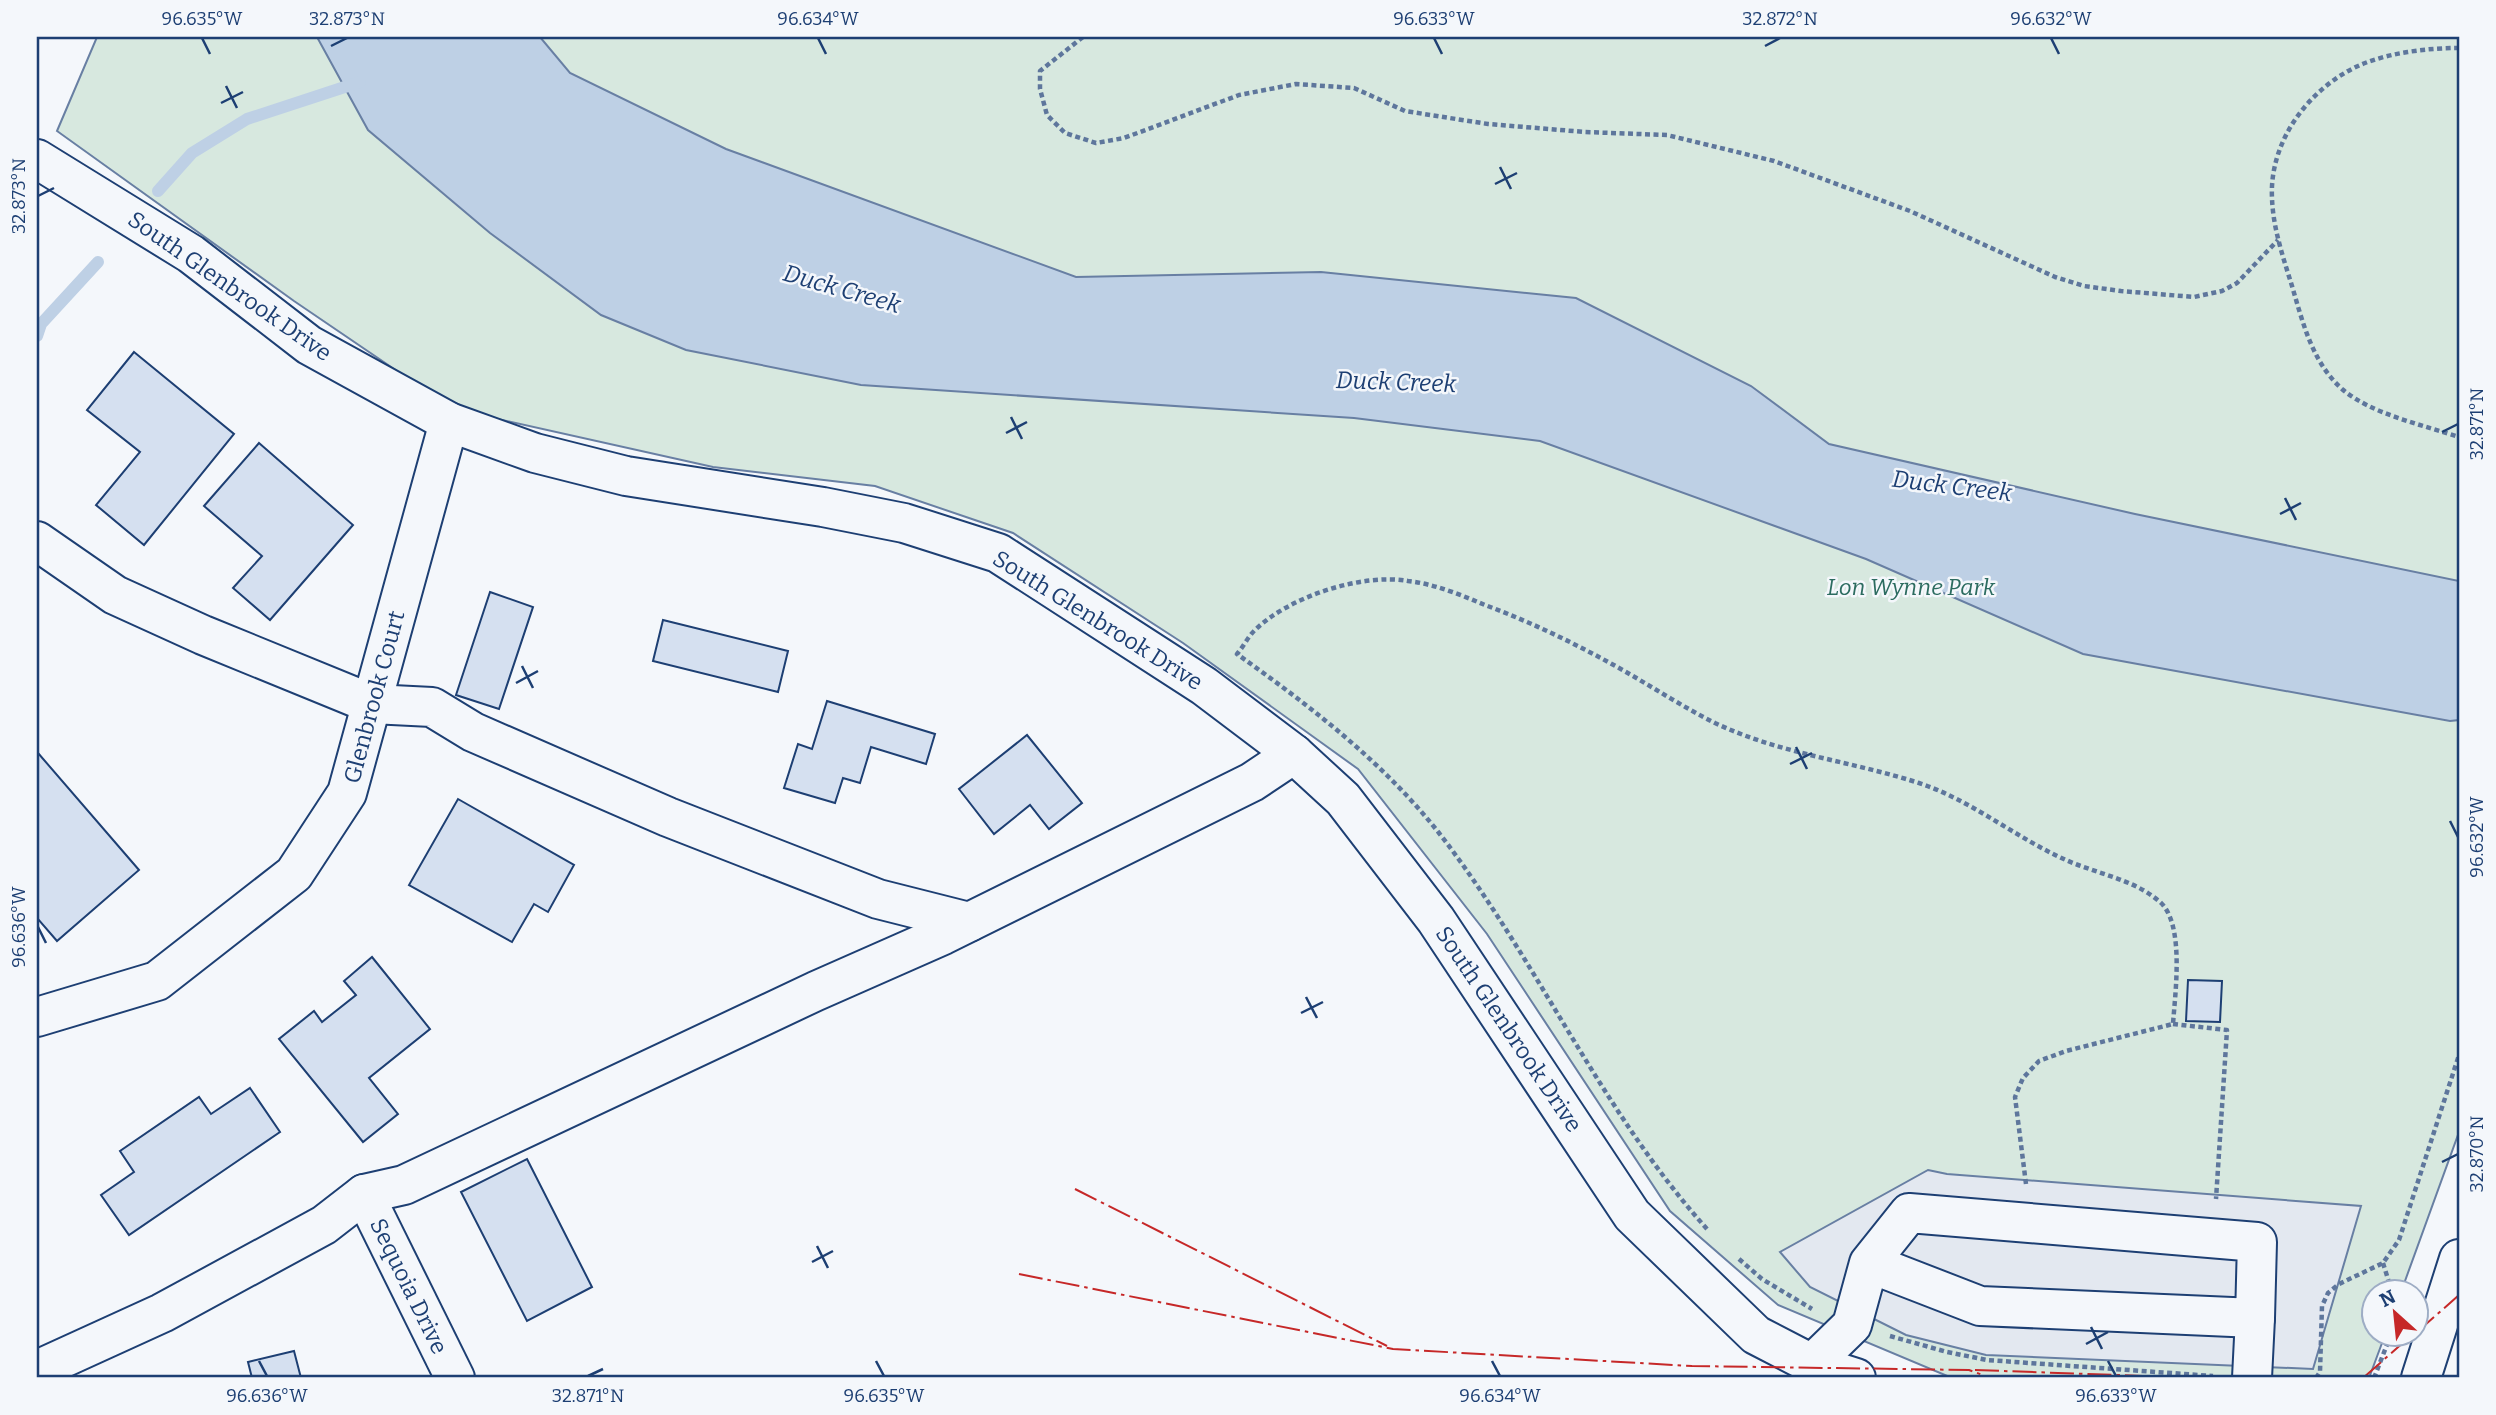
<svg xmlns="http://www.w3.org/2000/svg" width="2496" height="1415" font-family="Bitter,serif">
	<rect width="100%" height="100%" fill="#f4f7fb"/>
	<polygon fill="#d7e8df" stroke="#687fa3" stroke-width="2" points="97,37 2459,37 2459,1132 2401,1292 2374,1292 2374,1334 2385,1335 2369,1378 1952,1378 1778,1305 1670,1211 1487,934 1358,769 1183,643 1013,533 875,486 713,467 453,409 294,301 57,131"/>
	<polygon fill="#e3e8f0" stroke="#687fa3" stroke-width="2" points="1928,1170 1947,1174 2361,1206 2313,1369 1986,1355 1906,1335 1810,1287 1780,1252"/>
	<polygon fill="#bed0e5" stroke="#687fa3" stroke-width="2" points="317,37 540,37 570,73 726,149 1076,277 1321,272 1576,298 1751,386 1829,444 2135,514 2459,581 2459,720 2450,721 2083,654 1866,559 1540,441 1354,418 861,385 686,350 601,315 490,233 368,130"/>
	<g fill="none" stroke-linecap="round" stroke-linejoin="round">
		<g stroke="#bed0e5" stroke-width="12">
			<polyline points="158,191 192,153 247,119 360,82"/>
			<polyline points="37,336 41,324 98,262"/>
		</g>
	</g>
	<g fill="#d5e0f0" stroke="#1d3f73" stroke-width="2">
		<polygon points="134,352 234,434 144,545 96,505 140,452 87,410"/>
		<polygon points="259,443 353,525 270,620 233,588 262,556 204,506"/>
		<polygon points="490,592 533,607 499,709 456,695"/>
		<polygon points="663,620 788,651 778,692 653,661"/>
		<polygon points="827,701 935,734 926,764 871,747 860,783 843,778 835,803 784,788 798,744 812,749"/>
		<polygon points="1027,735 1082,803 1049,829 1030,805 994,834 959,789"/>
		<polygon points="38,753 139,870 57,941 37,918"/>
		<polygon points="458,799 574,865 548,912 534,904 512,942 409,885"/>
		<polygon points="372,957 430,1029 369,1078 398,1114 363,1142 279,1039 314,1011 322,1022 356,995 344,981"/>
		<polygon points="2188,980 2222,981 2220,1022 2186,1021"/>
		<polygon points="250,1088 280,1132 129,1235 101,1195 134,1172 120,1151 199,1097 211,1114"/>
		<polygon points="527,1159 592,1287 527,1321 461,1192"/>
		<polygon points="294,1351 301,1378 252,1378 248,1362"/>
	</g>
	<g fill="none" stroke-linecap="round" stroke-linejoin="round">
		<defs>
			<g id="minor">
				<polyline points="37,159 191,254 309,345 449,422 535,453 626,476 823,507 904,523 998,553 1204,686 1294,754 1343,799 1436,920 1632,1215 1756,1335 1812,1364 1856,1378"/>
				<polyline points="37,541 115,595 203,635 372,704 432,707 473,732 668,817 878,899 969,922"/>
				<polyline points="37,1017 157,981 294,874 347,793 449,422"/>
				<polyline points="364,1194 455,1378"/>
				<polyline points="1812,1364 1852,1325 1869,1263 1909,1213 2257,1242 2255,1318 1980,1306 1869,1263"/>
				<polyline points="37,1370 162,1313 324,1225 364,1194 404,1185 816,991 943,935 1252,782 1294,754"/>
				<polyline points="2252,1378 2255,1318"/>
			</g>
			<polyline id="major" points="2421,1378 2459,1259"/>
		</defs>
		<use href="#minor" stroke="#1d3f73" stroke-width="42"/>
		<use href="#major" stroke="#1d3f73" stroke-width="42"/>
		<g stroke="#5e769c" stroke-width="4.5" stroke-dasharray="5 3.5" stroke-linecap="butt">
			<polyline points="1083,37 1040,71 1040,89 1047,115 1065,133 1096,143 1124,138 1239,95 1296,84 1354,88 1405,111 1488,124 1585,132 1667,135 1774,161 1910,211 2055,277 2084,286 2121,291 2194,297 2222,291 2237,283 2278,240"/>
			<path d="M2459 48C2429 48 2394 52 2365 63 2312 84 2269 139 2272 198 2273 228 2283 257 2292 286 2303 323 2312 362 2342 389 2371 414 2423 425 2459 437"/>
			<polyline points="2173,1024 2227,1030 2216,1199"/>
			<path d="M1707 1229C1600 1110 1537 959 1439 833 1383 762 1310 706 1237 654 1243 647 1248 637 1254 631 1288 597 1361 573 1408 581 1435 584 1461 595 1485 605 1528 621 1570 641 1610 663 1645 682 1679 705 1715 723 1780 754 1851 761 1919 783 1971 800 2016 838 2066 860 2097 874 2134 879 2160 902 2185 924 2175 994 2173 1024L2066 1051 2039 1061 2023 1078 2015 1097 2026 1184"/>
			<polyline points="1739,1259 1762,1279 1812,1309"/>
			<polyline points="2383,1263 2392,1292"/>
			<polyline points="1890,1336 1947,1352 1987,1360 2213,1376"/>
			<polyline points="2316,1378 2320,1372 2322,1306 2328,1293 2339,1284 2383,1263 2399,1240 2459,1055"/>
			<polyline points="2374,1378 2388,1342"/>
		</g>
		<use href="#minor" stroke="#f4f7fb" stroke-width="38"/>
		<use href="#major" stroke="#f4f7fb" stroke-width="38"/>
		<g stroke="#c62828" stroke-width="2" stroke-dasharray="24 5 3.5 5" stroke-linecap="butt">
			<polyline points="1075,1189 1387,1346"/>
			<polyline points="1019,1274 1393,1349 1692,1366 1969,1370 1991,1378"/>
			<polyline points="2416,1333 2459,1295"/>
			<polyline points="1975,1370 2202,1378"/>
			<polyline points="2363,1378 2413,1334"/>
		</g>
	</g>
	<path fill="none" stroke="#1d3f73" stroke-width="2.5" d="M202 38 210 54M818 38 826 54M1434 38 1442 54M2051 38 2059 54M331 46 347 38M1765 46 1780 38M226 86 237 108M221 103 243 92M1500 167 1511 189M1495 184 1517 173M38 196 54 188M1011 417 1022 439M2442 432 2458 424M1006 433 1027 422M2285 498 2296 520M2280 514 2301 503M522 666 533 688M516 683 538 671M1796 747 1807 769M1790 764 1812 753M2450 821 2458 837M38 927 46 943M1306 997 1317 1018M1301 1013 1323 1002M2442 1162 2458 1154M817 1246 828 1268M812 1262 833 1251M2091 1327 2102 1349M2086 1344 2108 1332M259 1361 267 1376M876 1361 884 1376M1492 1361 1500 1376M2108 1361 2116 1376M588 1376 603 1369"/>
	<g text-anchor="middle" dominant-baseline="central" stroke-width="5" stroke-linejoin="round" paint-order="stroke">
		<g font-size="23" fill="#1d3f73" stroke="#f4f7fb">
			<text transform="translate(230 286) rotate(35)">South Glenbrook Drive</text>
			<text transform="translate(1098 620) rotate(32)">South Glenbrook Drive</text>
			<text transform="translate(374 697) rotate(-75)">Glenbrook Court</text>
			<text transform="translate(1509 1029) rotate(56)">South Glenbrook Drive</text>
			<text transform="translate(409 1286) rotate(64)">Sequoia Drive</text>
		</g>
		<g font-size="23" font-style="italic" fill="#2c6c60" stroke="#f4f7fb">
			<text x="1911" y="587">Lon Wynne Park</text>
		</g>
		<g font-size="24" font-style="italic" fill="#1d3f73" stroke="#f4f7fb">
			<text transform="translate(842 289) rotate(16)">Duck Creek</text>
			<text transform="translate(1396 382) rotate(2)">Duck Creek</text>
			<text transform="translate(1952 486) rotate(7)">Duck Creek</text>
		</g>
	</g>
	<rect width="2496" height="1415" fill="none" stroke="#f4f7fb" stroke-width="77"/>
	<g transform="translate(2395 1313) rotate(333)"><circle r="33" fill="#f4f7fb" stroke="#9eadc5" stroke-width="2"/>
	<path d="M0-5L12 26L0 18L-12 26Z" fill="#c62828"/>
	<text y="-10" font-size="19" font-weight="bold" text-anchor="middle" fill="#1d3f73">N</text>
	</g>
	<rect x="38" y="38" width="2420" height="1338" fill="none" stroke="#1d3f73" stroke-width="2.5"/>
	<g font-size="18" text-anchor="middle" fill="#1d3f73">
		<text x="202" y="25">96.635°W</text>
		<text x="347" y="25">32.873°N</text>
		<text x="818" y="25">96.634°W</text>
		<text x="1434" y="25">96.633°W</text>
		<text x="1780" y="25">32.872°N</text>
		<text x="2051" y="25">96.632°W</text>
		<text transform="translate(19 196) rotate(-90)" y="6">32.873°N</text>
		<text transform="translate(2477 424) rotate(-90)" y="6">32.871°N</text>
		<text transform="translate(2477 837) rotate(-90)" y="6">96.632°W</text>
		<text transform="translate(19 927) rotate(-90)" y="6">96.636°W</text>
		<text transform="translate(2477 1154) rotate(-90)" y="6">32.870°N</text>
		<text x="267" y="1402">96.636°W</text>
		<text x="588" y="1402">32.871°N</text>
		<text x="884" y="1402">96.635°W</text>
		<text x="1500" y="1402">96.634°W</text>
		<text x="2116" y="1402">96.633°W</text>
	</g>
</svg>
